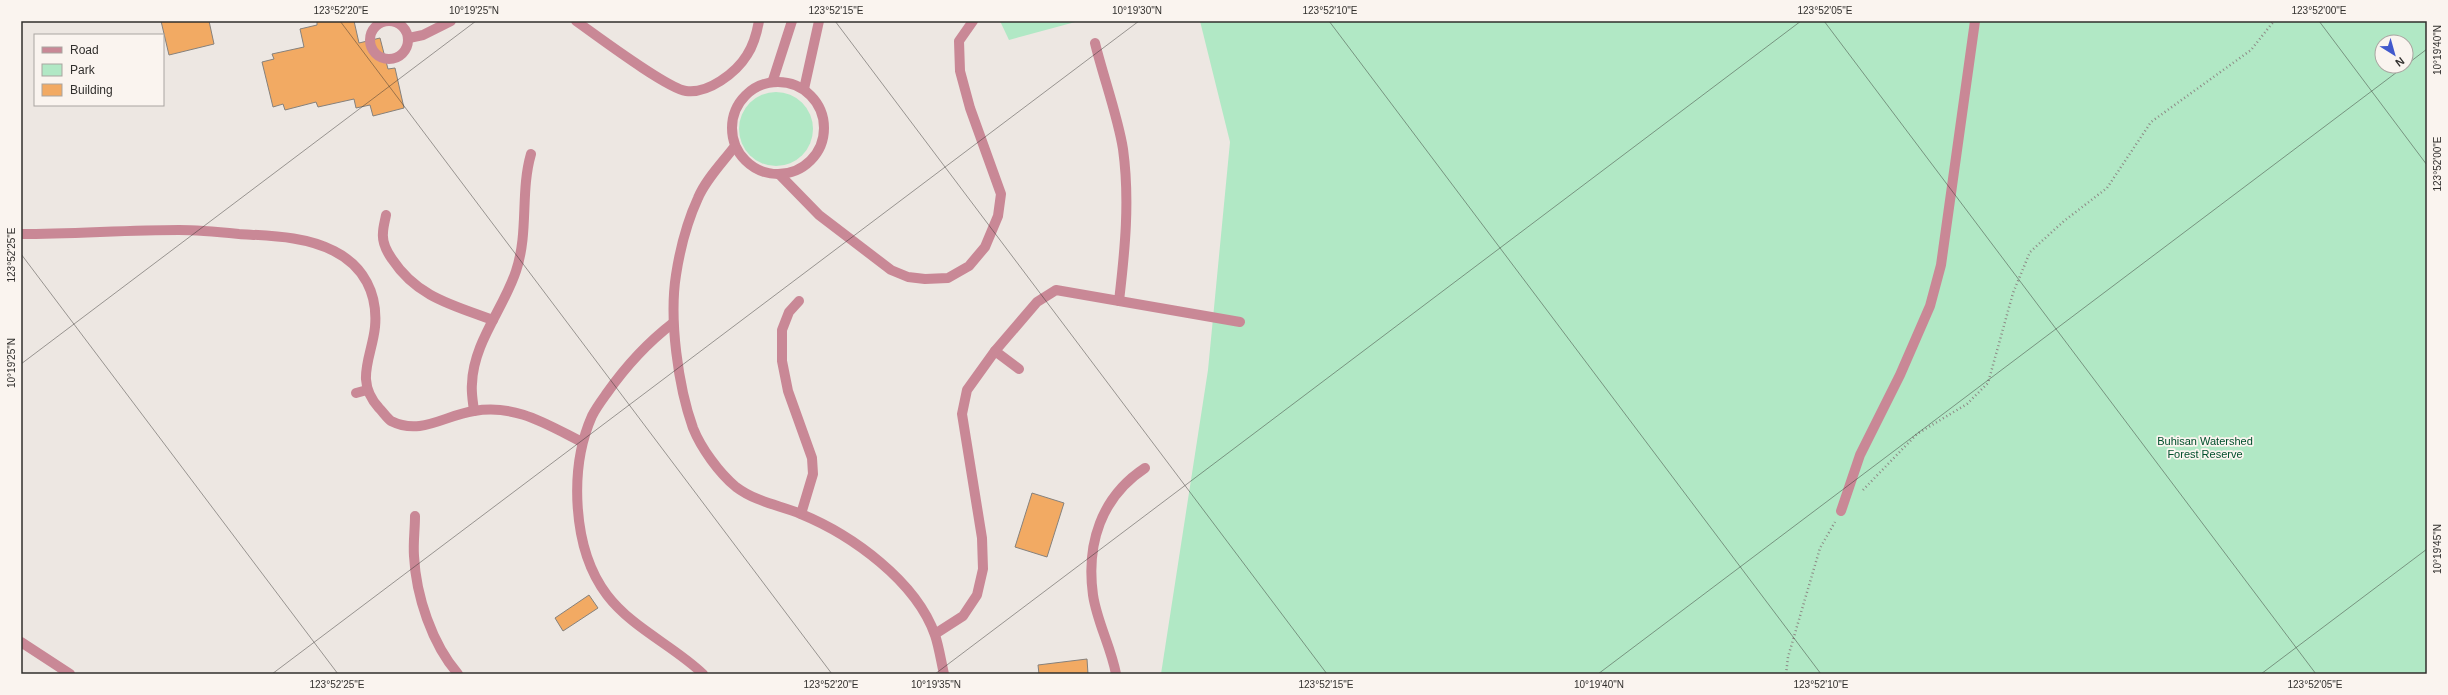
<svg xmlns="http://www.w3.org/2000/svg" width="2448" height="695" font-family="Arial,sans-serif">
	<rect width="100%" height="100%" fill="#ede7e2"/>
	<g fill="#b1e8c5" fill-rule="evenodd">
		<polygon points="1000,21 1079,21 1009,40"/>
		<path d="M1200 21H2427V674H1161L1208 370 1230 142ZM2382 42H2406V66H2382Z"/>
		<circle cx="776" cy="129" r="37"/>
	</g>
	<g fill="#f2aa63" stroke="#86817c">
		<polygon points="161,21 209,21 214,44 169,55"/>
		<polygon points="317,21 354,21 359,43 380,38 388,69 395,68 404,108 373,116 370,105 356,108 354,99 318,107 316,102 285,110 283,104 273,107 262,62 274,59 272,54 304,47 300,29 317,25"/>
		<polygon points="1032,493 1064,503 1047,557 1015,547"/>
		<polygon points="589,595 598,608 563,631 555,618"/>
		<polygon points="1087,659 1088,674 1039,674 1038,665"/>
	</g>
	<g fill="none" stroke-linecap="round" stroke-linejoin="round">
		<g stroke="#8d8985" stroke-width="2.5" stroke-dasharray="1 3" stroke-linecap="butt">
			<polyline points="1863,490 1917,434 1967,404 1988,383 2013,293 2030,252 2064,221 2107,188 2151,122 2251,50 2274,21"/>
			<polyline points="1786,674 1788,657 1820,548 1835,522"/>
		</g>
		<g stroke="#c98896" stroke-width="10">
			<path d="M576 21C596 35 666 88 686 91 708 94 736 73 747 55 753 46 757 32 759 21"/>
			<circle cx="389" cy="40" r="19"/>
			<polyline points="409,38 423,35 451,21"/>
			<path d="M1095 43C1103 76 1118 117 1123 149 1130 200 1125 250 1119 301"/>
			<polyline points="773,80 792,21"/>
			<circle cx="778" cy="128" r="46"/>
			<polyline points="804,89 819,21"/>
			<path d="M735 146C723 162 706 179 698 198 687 222 680 249 676 275 669 319 678 386 693 428 701 448 719 473 736 487 756 502 779 505 801 514 852 535 916 581 935 635 939 647 941 661 944 674"/>
			<polyline points="779,174 819,215 891,270 908,277 925,279 948,278 969,266 985,247 998,216 1001,194 970,108 960,71 959,41 973,21"/>
			<path d="M386 215C385 221 383 227 383 233 382 242 387 252 392 259 417 297 452 305 493 320"/>
			<path d="M21 234C74 234 126 230 179 230 199 230 219 232 239 234 271 236 305 236 334 251 364 266 378 294 375 327 372 357 354 381 379 408 383 412 387 418 391 421 421 436 445 415 474 411 516 404 546 424 582 442"/>
			<polyline points="799,301 789,312 782,330 782,361 788,391 812,458 813,474 801,514"/>
			<path d="M673 323C647 343 626 366 607 393 602 400 596 408 592 416 569 468 572 549 607 595 632 628 674 646 703 674"/>
			<polyline points="995,351 1037,302 1056,290 1240,322"/>
			<polyline points="356,393 367,390"/>
			<path d="M474 411C473 402 471 392 472 384 473 343 504 308 516 271 529 232 520 192 531 154"/>
			<polyline points="1841,511 1860,455 1900,375 1930,306 1941,265 1975,21"/>
			<path d="M415 516C415 530 413 543 414 556 416 596 432 644 458 674"/>
			<polyline points="935,634 963,616 977,595 983,569 982,538 962,414 967,390 995,351 1019,369"/>
			<polyline points="21,642 70,674"/>
			<path d="M1116 674C1111 647 1097 622 1093 595 1086 544 1101 497 1145 468"/>
		</g>
	</g>
	<path fill="none" stroke="#312f2d" stroke-width="1" stroke-opacity="0.45" d="M340 21 832 674M835 21 1327 674M1329 21 1821 674M1824 21 2316 674M2319 21 2427 165M2406 65 2427 49M21 254 338 674M21 364 476 21M272 674 1139 21M935 674 1801 21M1598 674 2405 66M2261 674 2427 549"/>
	<g text-anchor="middle" dominant-baseline="central" stroke-width="3.5" stroke-linejoin="round" paint-order="stroke">
		<g font-size="11" fill="#004f2c" stroke="#faf4ef">
			<text x="2205" y="441">Buhisan Watershed<tspan x="2205" dy="13">Forest Reserve</tspan></text>
		</g>
	</g>
	<rect width="2448" height="695" fill="none" stroke="#faf4ef" stroke-width="44"/>
	<rect x="34" y="34" width="130" height="72" fill="#faf4ef" stroke="#aaa5a1"/>
	<rect x="42" y="47" width="20" height="6" fill="#c98896" stroke="#aaa5a1"/>
	<text x="70" y="54" font-size="12" fill="#312f2d">Road</text>
	<rect x="42" y="64" width="20" height="12" fill="#b1e8c5" stroke="#aaa5a1"/>
	<text x="70" y="74" font-size="12" fill="#312f2d">Park</text>
	<rect x="42" y="84" width="20" height="12" fill="#f2aa63" stroke="#aaa5a1"/>
	<text x="70" y="94" font-size="12" fill="#312f2d">Building</text>
	<g transform="translate(2394 54) rotate(143)"><circle r="19" fill="#faf4ef" stroke="#aaa5a1"/>
	<path d="M0-3L7 15L0 10L-7 15Z" fill="#4159cc"/>
	<text y="-6" font-size="11" font-weight="bold" text-anchor="middle" fill="#312f2d">N</text>
	</g>
	<rect x="22" y="22" width="2404" height="651" fill="none" stroke="#312f2d" stroke-width="1.5"/>
	<g font-size="10" text-anchor="middle" fill="#312f2d">
		<text x="341" y="14">123°52'20"E</text>
		<text x="474" y="14">10°19'25"N</text>
		<text x="836" y="14">123°52'15"E</text>
		<text x="1137" y="14">10°19'30"N</text>
		<text x="1330" y="14">123°52'10"E</text>
		<text x="1825" y="14">123°52'05"E</text>
		<text x="2319" y="14">123°52'00"E</text>
		<text transform="translate(2437 50) rotate(-90)" y="4">10°19'40"N</text>
		<text transform="translate(2437 164) rotate(-90)" y="4">123°52'00"E</text>
		<text transform="translate(11 255) rotate(-90)" y="4">123°52'25"E</text>
		<text transform="translate(11 363) rotate(-90)" y="4">10°19'25"N</text>
		<text transform="translate(2437 549) rotate(-90)" y="4">10°19'45"N</text>
		<text x="337" y="688">123°52'25"E</text>
		<text x="831" y="688">123°52'20"E</text>
		<text x="936" y="688">10°19'35"N</text>
		<text x="1326" y="688">123°52'15"E</text>
		<text x="1599" y="688">10°19'40"N</text>
		<text x="1821" y="688">123°52'10"E</text>
		<text x="2315" y="688">123°52'05"E</text>
	</g>
</svg>
